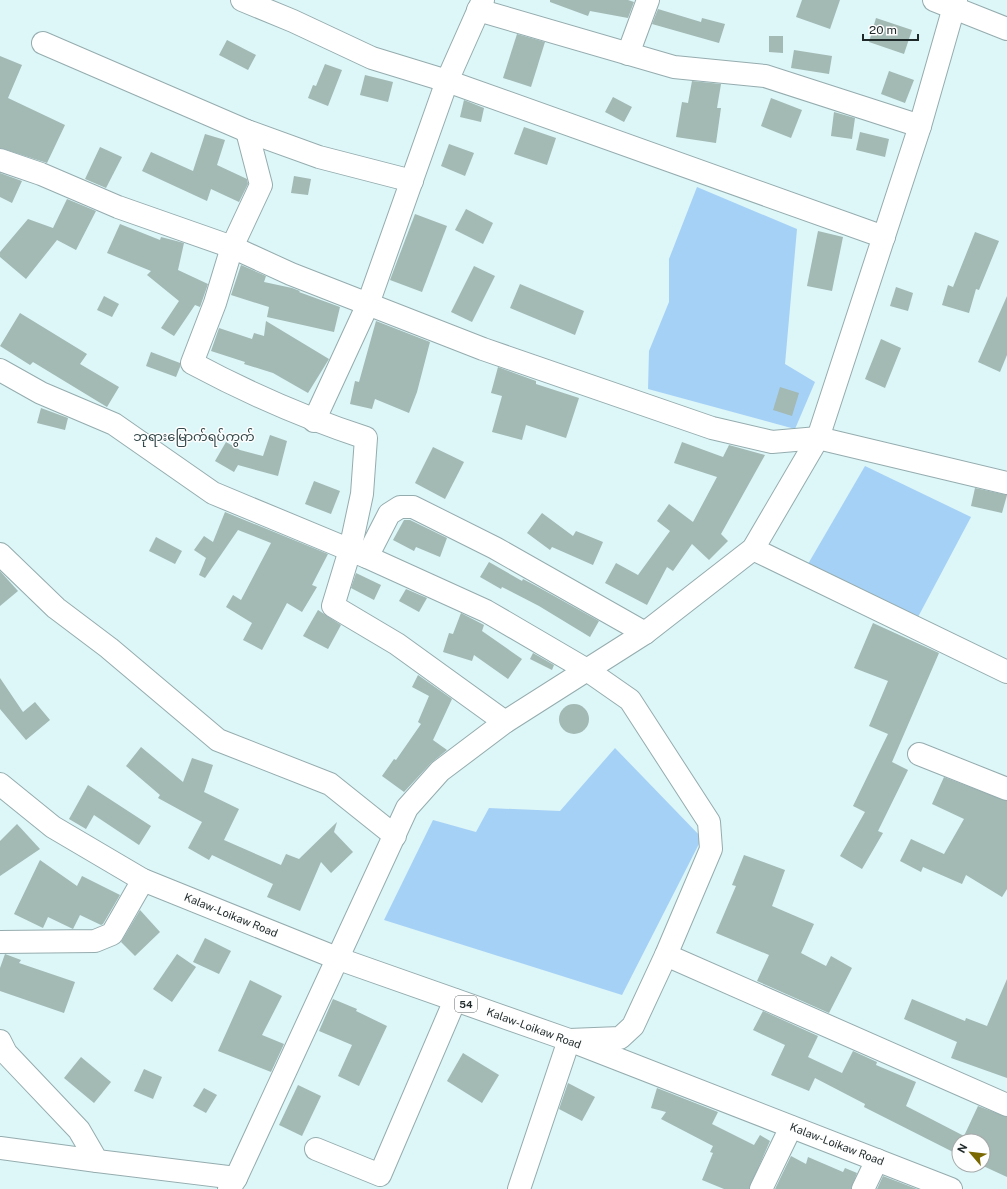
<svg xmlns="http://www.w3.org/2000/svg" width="1007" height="1189" font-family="'Public Sans','Noto Sans Myanmar',sans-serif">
	<rect width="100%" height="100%" fill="#ddf6f8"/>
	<g fill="#a6d1f6">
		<polygon points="697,187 797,229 785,364 815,382 795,429 648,389 649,351 669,302 669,259"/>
		<polygon points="865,466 971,517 918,617 808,564"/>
		<polygon points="615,748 702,838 622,995 384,920 433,820 476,832 489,808 560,811"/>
	</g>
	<g fill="#a2b9b4">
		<polygon points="550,0 628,0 634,2 628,18 590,11 588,16 550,2"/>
		<polygon points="802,0 840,0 830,29 796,17"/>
		<polygon points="658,9 701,22 702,18 725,24 719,43 652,24"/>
		<polygon points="876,18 912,30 904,54 869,42"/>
		<polygon points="517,34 545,42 531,87 503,78"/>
		<polygon points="769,36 783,36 783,53 769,52"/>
		<polygon points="227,40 256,55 248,70 219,55"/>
		<polygon points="794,50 832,56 829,74 791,68"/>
		<polygon points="0,56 22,65 8,98 65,125 47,163 0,148"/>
		<polygon points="325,64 342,70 328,106 308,98 313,85 316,86"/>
		<polygon points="889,71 914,80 905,103 881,94"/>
		<polygon points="365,75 393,82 388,102 360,95"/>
		<polygon points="692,81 721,84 717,108 721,108 716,143 676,137 682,102 688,103"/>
		<polygon points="613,97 632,107 624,122 605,112"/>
		<polygon points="771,98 802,110 791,138 761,126"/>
		<polygon points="464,100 484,108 481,122 460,117"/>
		<polygon points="834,112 855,118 852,139 831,136"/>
		<polygon points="524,127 556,138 547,165 514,154"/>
		<polygon points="860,132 889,139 885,157 856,150"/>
		<polygon points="205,134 225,140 217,165 247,179 248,184 239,202 211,189 207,201 142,171 151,152 193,171"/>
		<polygon points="449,144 474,153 465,176 441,166"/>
		<polygon points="100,147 122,157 106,188 85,179"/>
		<polygon points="0,173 22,181 12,203 0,197"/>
		<polygon points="294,176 311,179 308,195 291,193"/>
		<polygon points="67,199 96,211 76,250 57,240 26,279 0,257 0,252 28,219 53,228"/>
		<polygon points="466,209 493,223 483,244 455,230"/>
		<polygon points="415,214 447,226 422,292 390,280"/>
		<polygon points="120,224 160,240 161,237 184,243 178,270 208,284 200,307 195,305 174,336 161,328 179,301 147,275 151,271 107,253"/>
		<polygon points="818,231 843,237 832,291 807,286"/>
		<polygon points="975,232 999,241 979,290 976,289 969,313 942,305 948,285 953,287"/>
		<polygon points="241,265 266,276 264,282 292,288 300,291 299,292 340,307 334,332 267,317 269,307 231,295"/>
		<polygon points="474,266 495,276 472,322 451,312"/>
		<polygon points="520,284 584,311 575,335 510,308"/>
		<polygon points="896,287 913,293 908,311 890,306"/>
		<polygon points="104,296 119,304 112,317 97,310"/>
		<polygon points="1007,296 1007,355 1000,372 978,362"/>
		<polygon points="20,313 87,354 80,364 119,387 107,407 33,362 30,365 0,346"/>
		<polygon points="266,321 329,359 308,393 273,373 244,364 245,362 211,351 219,328 252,339 254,333 264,336"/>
		<polygon points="376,321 430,342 417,392 409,413 375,399 372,409 350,404 355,381 359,382"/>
		<polygon points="881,339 901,348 885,388 865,379"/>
		<polygon points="151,352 180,363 180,367 176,377 146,366"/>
		<polygon points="498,367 536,381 536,384 579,398 566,438 526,425 522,440 492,432 502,396 491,393"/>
		<polygon points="780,387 799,393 792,416 773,410"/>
		<polygon points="41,408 68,418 65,430 37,423"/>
		<polygon points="270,435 287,441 278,476 238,465 234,472 215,461 226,442 240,450 263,456"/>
		<polygon points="682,442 723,457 729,445 765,455 721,534 728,541 709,560 692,544 673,571 667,567 647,605 605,583 616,563 638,575 670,531 657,521 669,504 693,522 717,477 674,463"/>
		<polygon points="433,447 464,462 445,499 415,483"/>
		<polygon points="314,481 340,491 331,514 305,504"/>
		<polygon points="975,488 1007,495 1002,513 971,506"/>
		<polygon points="225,512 328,554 312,585 317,587 302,612 287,603 262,650 243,640 252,623 226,607 233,595 241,600 271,543 238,530 205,578 199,575 206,558 194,550 204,536 213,542"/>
		<polygon points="542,513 573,536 576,531 603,542 593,565 552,547 550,550 527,533"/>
		<polygon points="404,520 410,520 447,538 440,557 416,547 414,551 393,540"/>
		<polygon points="156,537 182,551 175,564 149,551"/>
		<polygon points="489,562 522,581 523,579 538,587 599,621 590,637 539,606 502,587 501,589 480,577"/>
		<polygon points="0,571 18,591 0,606"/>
		<polygon points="356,573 381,585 374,600 351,588"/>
		<polygon points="406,589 427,598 419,612 399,601"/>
		<polygon points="318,610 341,625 328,649 303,636"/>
		<polygon points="461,613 484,625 482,631 522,659 508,679 474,655 472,661 443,652 449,633 453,634"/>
		<polygon points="873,623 939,653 892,762 908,770 878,831 883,833 862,869 840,856 865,812 853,806 888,734 869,726 888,681 854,668"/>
		<polygon points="533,653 554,665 552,670 530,659"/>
		<polygon points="418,675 452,699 433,740 447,750 431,763 404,792 382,776 394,759 396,760 421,724 418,722 429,696 412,687"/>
		<polygon points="0,678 23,712 35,702 50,720 26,740 0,709"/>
		<circle cx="574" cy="719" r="15"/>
		<polygon points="141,747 183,782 192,758 213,765 204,792 239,809 224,840 281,865 286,854 299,859 337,822 334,832 353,852 331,873 321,862 300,911 267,897 273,884 212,855 209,860 188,848 202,822 158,798 160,795 126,766"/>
		<polygon points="944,777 1007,801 1007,889 1002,897 966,875 962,884 923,867 921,872 900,861 911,839 944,854 964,819 932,804"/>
		<polygon points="88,785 151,826 139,845 94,815 86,829 69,819"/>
		<polygon points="17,824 40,849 0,876 0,841"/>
		<polygon points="744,855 785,870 772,906 814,924 801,953 826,966 831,956 852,968 829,1013 757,981 769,955 716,933 736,886 732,885"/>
		<polygon points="40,860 77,886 82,876 120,895 103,924 101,925 80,915 73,929 48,917 43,928 14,914"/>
		<polygon points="140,910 160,932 135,956 121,942"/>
		<polygon points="205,938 231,951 219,974 193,962"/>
		<polygon points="5,954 21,960 19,963 75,982 64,1013 0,991 0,968"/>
		<polygon points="177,954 196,967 172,1002 153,989"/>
		<polygon points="1007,979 1007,1078 951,1058 957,1042 904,1019 912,999 965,1021 966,1018 987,1026"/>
		<polygon points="250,980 282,996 262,1035 284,1044 271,1072 218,1051"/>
		<polygon points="333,999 357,1009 356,1011 387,1026 359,1086 338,1076 352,1045 319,1031"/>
		<polygon points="763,1011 818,1036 808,1057 842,1073 853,1051 877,1062 876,1065 916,1082 906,1106 964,1136 978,1106 1007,1117 1007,1177 981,1165 983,1165 983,1141 959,1141 959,1155 864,1107 865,1104 815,1078 809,1091 771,1075 785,1045 753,1030"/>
		<polygon points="463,1053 499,1075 482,1103 447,1081"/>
		<polygon points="81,1057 111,1082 94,1103 64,1078"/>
		<polygon points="144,1069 162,1077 153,1099 134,1091"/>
		<polygon points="568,1083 595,1097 582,1121 559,1109"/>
		<polygon points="298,1085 321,1096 302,1136 279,1125"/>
		<polygon points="204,1088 217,1095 206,1113 193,1106"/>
		<polygon points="657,1088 718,1112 712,1124 754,1145 760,1135 770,1141 749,1189 724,1189 702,1180 713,1153 710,1152 713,1146 661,1119 666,1112 651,1108"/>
		<polygon points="791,1156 806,1164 808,1157 843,1172 845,1168 857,1173 851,1189 775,1189"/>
		<polygon points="883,1176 917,1189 877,1189"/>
	</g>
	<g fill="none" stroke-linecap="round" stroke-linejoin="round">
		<defs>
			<g id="minor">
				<polyline points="242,0 293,21 372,58 447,81 884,237"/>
				<polyline points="934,0 1007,29"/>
				<polyline points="478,10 674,67 765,76 920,126"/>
				<polyline points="43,43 247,131 319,157 412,181"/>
				<polyline points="628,54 648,0"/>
				<path d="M247 131 261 185 232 247 215 303 192 363C248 393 305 418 366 438L362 494 350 550 333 606 397 644 505 722"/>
				<polyline points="0,160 41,174 118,207 232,247 291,274 483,349 712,428 772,442 818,438 1007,483"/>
				<polyline points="0,370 41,393 114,424 213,493 367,557 486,611 587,670 630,700 709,822 711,849 666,955 633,1026 620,1038 569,1040 519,1189"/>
				<polyline points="314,421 368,304 447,81 483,0"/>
				<polyline points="753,549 1007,672"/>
				<polyline points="0,554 56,608 109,648 218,740 330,784 395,836"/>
				<polyline points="367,557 389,514 400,507 413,507 495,548 645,633"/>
				<polyline points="919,754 1007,789"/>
				<polyline points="0,942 95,941 112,934 143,880"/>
				<polyline points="666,955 1007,1105"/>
				<polyline points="0,1041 6,1053 79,1130 97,1161 236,1178"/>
				<polyline points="0,1148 97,1161"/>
				<polyline points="316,1149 380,1175 455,1000"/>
				<polyline points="229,1189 236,1178 407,808 440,771 505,722 645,633 753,549 818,438 920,126 956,0"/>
				<polyline points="761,1189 791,1127"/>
				<polyline points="863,1189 877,1160"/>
			</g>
			<polyline id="major" points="0,784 53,827 143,880 339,959 569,1040 951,1189"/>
		</defs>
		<use href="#minor" stroke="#95acae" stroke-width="24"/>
		<use href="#major" stroke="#95acae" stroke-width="24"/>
		<use href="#minor" stroke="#fff" stroke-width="22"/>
		<use href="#major" stroke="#fff" stroke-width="22"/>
	</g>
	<g text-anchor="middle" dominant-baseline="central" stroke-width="3" stroke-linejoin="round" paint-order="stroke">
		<rect fill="#fefefe" stroke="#62696a" stroke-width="1" x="455" y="996" width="22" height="16" rx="3"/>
		<g font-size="10" font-weight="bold" fill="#1f292a">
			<text x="466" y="1004">54</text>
		</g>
		<g font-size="11" fill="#1f292a" stroke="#fefefe">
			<text transform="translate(231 915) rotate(22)">Kalaw-Loikaw Road</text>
			<text transform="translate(534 1028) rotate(20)">Kalaw-Loikaw Road</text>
			<text transform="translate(837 1144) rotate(21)">Kalaw-Loikaw Road</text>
		</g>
		<g font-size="13" fill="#324749" stroke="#fefefe">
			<text x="194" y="436">ဘုရားမြောက်ရပ်ကွက်</text>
		</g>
	</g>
	<g transform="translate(971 1153) rotate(298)"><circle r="19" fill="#fefefe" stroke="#a5a9a9"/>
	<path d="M0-3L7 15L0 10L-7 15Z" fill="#7a6800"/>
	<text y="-6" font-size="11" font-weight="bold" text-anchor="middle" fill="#1f292a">N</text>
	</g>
	<path d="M863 34v6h55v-6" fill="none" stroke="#1f292a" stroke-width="2"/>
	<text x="869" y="34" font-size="12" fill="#1f292a" stroke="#fefefe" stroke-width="3" paint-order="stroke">20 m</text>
</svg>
